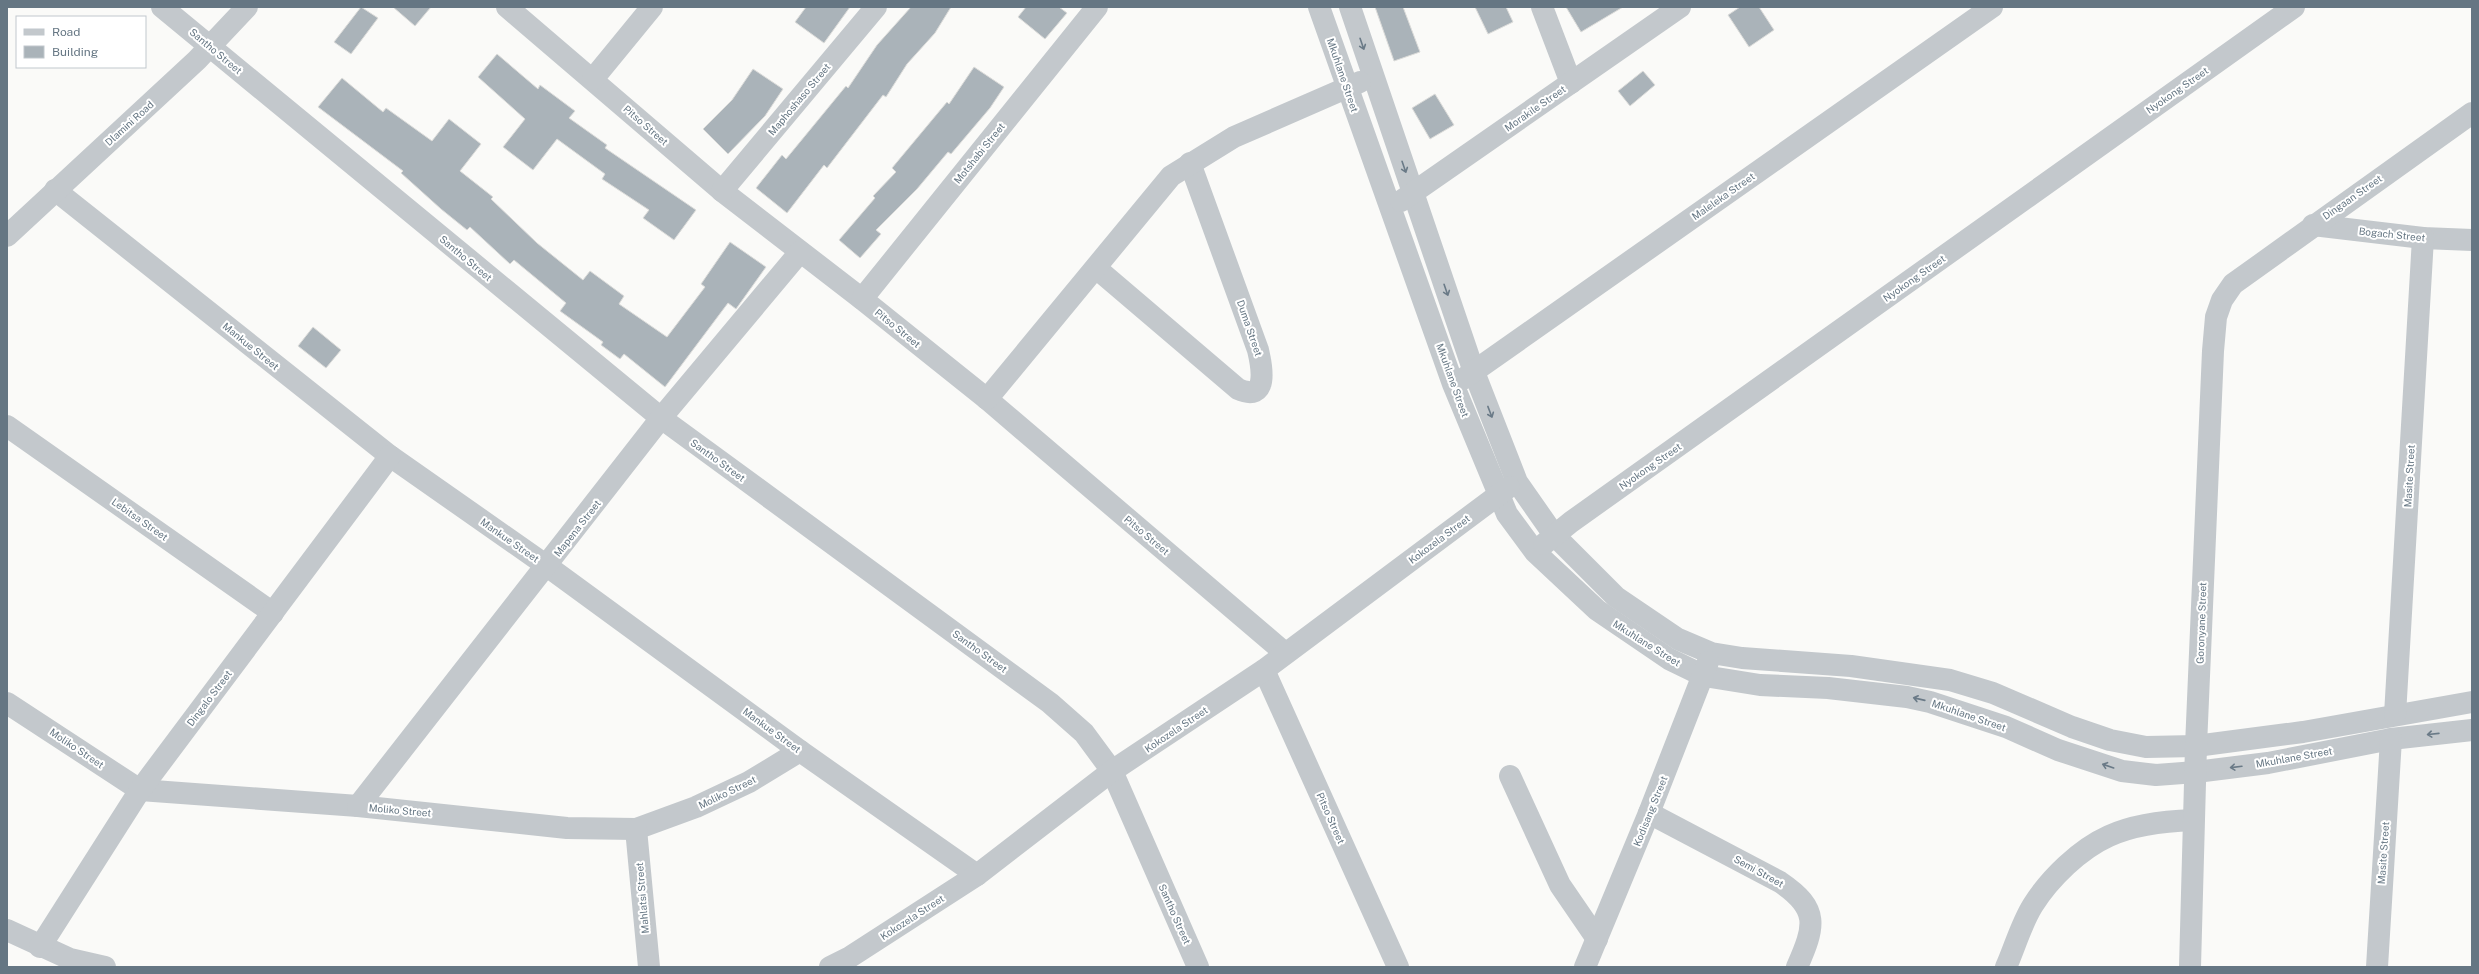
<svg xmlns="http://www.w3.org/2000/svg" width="2479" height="974" font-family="'Public Sans',sans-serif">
	<rect width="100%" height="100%" fill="#fafaf8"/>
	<g fill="#aab3b9" stroke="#dcdcda">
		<polygon points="361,7 378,18 351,54 334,42"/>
		<polygon points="393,7 431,7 415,26"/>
		<polygon points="806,7 850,7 824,43 795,22"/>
		<polygon points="911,7 951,7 935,33 907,64 886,97 883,95 827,168 824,165 787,213 756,188 782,155 786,159 846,86 848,88 877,45"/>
		<polygon points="1026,7 1059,7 1067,13 1045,39 1018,17"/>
		<polygon points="1375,7 1403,7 1420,52 1394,61"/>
		<polygon points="1475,7 1506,7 1513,22 1488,34"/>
		<polygon points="1566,7 1623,7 1581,32"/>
		<polygon points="1740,7 1759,7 1774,30 1749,47 1728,15"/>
		<polygon points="497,54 538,89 540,85 575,111 569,118 607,145 605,148 696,210 674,240 643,218 649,210 602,179 605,174 557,139 533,170 503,147 525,119 478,77"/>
		<polygon points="974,67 1004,87 990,108 951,154 948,152 917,189 876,230 881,234 860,258 839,240 875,198 873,196 896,172 892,168 947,102 949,104"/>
		<polygon points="753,69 783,89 765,116 728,154 703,129 732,100"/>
		<polygon points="1643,71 1655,85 1630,106 1618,91"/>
		<polygon points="342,78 383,112 386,108 432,141 449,119 481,144 460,171 493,197 491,199 537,243 583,280 590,271 624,296 619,304 667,337 705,287 701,284 730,242 766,267 736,309 728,303 665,387 624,354 620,359 601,345 603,342 560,311 566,303 514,260 510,264 470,227 467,230 441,209 401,173 403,171 318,107"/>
		<polygon points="1435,94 1454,125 1430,139 1412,108"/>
		<polygon points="313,327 341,350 326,368 298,346"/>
	</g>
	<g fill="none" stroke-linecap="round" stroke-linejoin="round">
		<g stroke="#c3c8cc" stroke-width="22">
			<polyline points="162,7 661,418 1050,703 1084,733 1112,771 1198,967"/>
			<polyline points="507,7 722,191 862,299 987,399 1285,653"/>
			<polyline points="1319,7 1453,384 1507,514 1535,552 1597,610 1669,659 1704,676 1760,685 1828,688 1907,697 1930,702 2006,727 2058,750 2122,771 2156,775 2196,772 2268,763 2391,739 2472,730"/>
			<polyline points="1350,7 1474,372 1517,482 1554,535 1616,597 1678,639 1711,653 1742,658 1851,666 1950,680 1993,693 2072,727 2110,740 2146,747 2196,746 2303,732 2472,702"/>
			<polyline points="1542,7 1571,83"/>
			<polyline points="593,79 652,7"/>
			<polyline points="55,190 390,456 547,566 800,751 977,875"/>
			<polyline points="722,191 876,7"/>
			<polyline points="1401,201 1680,7"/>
			<polyline points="2313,225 2423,238 2472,240"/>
			<polyline points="7,236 197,60 247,7"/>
			<path d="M1096 268 1238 389C1269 403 1262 367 1258 350L1190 163"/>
			<polyline points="862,299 1097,7"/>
			<polyline points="1463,379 1992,7"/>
			<polyline points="987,399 1171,176 1234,137 1360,82"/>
			<polyline points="7,426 273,613"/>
			<polyline points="1544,544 1571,522 2294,7"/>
			<polyline points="1264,670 1398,967"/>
			<polyline points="7,703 140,790 358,806 567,828 636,829 696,807 749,782 800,751"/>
			<polyline points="2395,715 2423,238"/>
			<polyline points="1510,776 1560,885 1597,939"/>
			<polyline points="358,806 661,418 800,252"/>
			<path d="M1649 813 1780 882C1820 909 1815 926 1797 967"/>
			<polyline points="636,829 649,967"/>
			<polyline points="7,930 70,959 105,967"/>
			<polyline points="40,947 140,790 390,456"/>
			<polyline points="830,967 850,957 977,875 1112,771 1264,670 1509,487"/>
			<polyline points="1585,967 1649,813 1708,662"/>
			<path d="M2006 967C2015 947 2021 924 2033 905 2050 878 2080 849 2109 836 2135 824 2165 821 2193 820"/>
			<polyline points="2190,967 2196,746 2213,351 2216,317 2222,300 2233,284 2472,113"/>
			<polyline points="2377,967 2391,739"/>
		</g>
	</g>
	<defs><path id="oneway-shaft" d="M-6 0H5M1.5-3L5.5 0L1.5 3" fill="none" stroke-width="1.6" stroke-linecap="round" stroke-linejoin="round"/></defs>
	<g stroke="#6a7a87">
		<use href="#oneway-shaft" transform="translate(1362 44) rotate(71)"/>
		<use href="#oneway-shaft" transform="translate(1404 167) rotate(71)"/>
		<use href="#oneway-shaft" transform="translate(1446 290) rotate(71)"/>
		<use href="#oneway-shaft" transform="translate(1490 412) rotate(69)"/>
		<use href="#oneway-shaft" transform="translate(1919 699) rotate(-167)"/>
		<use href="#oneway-shaft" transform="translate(2433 734) rotate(174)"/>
		<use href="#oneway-shaft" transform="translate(2108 766) rotate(-161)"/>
		<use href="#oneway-shaft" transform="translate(2236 767) rotate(173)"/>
	</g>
	<g text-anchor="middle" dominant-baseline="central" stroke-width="4" stroke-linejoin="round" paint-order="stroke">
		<g font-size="10" fill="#657683" stroke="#fff">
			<text transform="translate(216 51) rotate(40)">Santho Street</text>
			<text transform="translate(1343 75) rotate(71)">Mkuhlane Street</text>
			<text transform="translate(2177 90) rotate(-35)">Nyokong Street</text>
			<text transform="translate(799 99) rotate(-50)">Maphoshaso Street</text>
			<text transform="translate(1535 108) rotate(-35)">Morakile Street</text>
			<text transform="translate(129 123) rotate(-42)">Dlamini Road</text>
			<text transform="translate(646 125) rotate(41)">Pitso Street</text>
			<text transform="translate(979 153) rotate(-51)">Motshabi Street</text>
			<text transform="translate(1723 196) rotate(-35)">Maleleka Street</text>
			<text transform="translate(2352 197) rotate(-35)">Dingaan Street</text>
			<text transform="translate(2392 234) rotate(6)">Bogach Street</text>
			<text transform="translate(466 258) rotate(40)">Santho Street</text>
			<text transform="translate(1914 278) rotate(-35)">Nyokong Street</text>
			<text transform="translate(898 328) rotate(39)">Pitso Street</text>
			<text transform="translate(1250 328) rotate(71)">Duma Street</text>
			<text transform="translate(251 346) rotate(39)">Mankue Street</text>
			<text transform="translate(1453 380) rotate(70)">Mkuhlane Street</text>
			<text transform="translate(718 460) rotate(36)">Santho Street</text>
			<text transform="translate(1650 466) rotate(-35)">Nyokong Street</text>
			<text transform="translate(2409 476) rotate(-87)">Masite Street</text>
			<text transform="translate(140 519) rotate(35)">Lebitsa Street</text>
			<text transform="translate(577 528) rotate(-52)">Mapena Street</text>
			<text transform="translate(1147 535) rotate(40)">Pitso Street</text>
			<text transform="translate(1439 539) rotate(-37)">Kokozela Street</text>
			<text transform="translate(510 540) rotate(35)">Mankue Street</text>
			<text transform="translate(2201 623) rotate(-88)">Goronyane Street</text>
			<text transform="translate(1647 643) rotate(32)">Mkuhlane Street</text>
			<text transform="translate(980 651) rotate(36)">Santho Street</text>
			<text transform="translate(209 698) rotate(-53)">Dingalo Street</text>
			<text transform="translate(1969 715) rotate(19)">Mkuhlane Street</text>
			<text transform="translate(1176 729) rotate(-34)">Kokozela Street</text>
			<text transform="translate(772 730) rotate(36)">Mankue Street</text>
			<text transform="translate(77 748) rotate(34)">Moliko Street</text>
			<text transform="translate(2294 757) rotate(-10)">Mkuhlane Street</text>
			<text transform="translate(727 792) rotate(-26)">Moliko Street</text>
			<text transform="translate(400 810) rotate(5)">Moliko Street</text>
			<text transform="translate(1650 811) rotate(-68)">Kodisang Street</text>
			<text transform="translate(1331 818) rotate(66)">Pitso Street</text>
			<text transform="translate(2383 853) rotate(-86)">Masite Street</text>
			<text transform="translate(1759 871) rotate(29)">Semi Street</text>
			<text transform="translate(642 898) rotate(-95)">Mahlatsi Street</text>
			<text transform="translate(1175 914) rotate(66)">Santho Street</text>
			<text transform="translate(912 917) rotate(-33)">Kokozela Street</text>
		</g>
	</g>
	<rect width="2479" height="974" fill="none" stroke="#657683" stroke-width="16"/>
	<rect x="16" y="16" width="130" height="52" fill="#ffffff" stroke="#c1c8cd"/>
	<rect x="24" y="29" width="20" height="6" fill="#c3c8cc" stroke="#c1c8cd"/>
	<text x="52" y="36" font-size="12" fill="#657683">Road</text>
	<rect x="24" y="46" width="20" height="12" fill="#aab3b9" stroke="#c1c8cd"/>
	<text x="52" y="56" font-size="12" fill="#657683">Building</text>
</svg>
